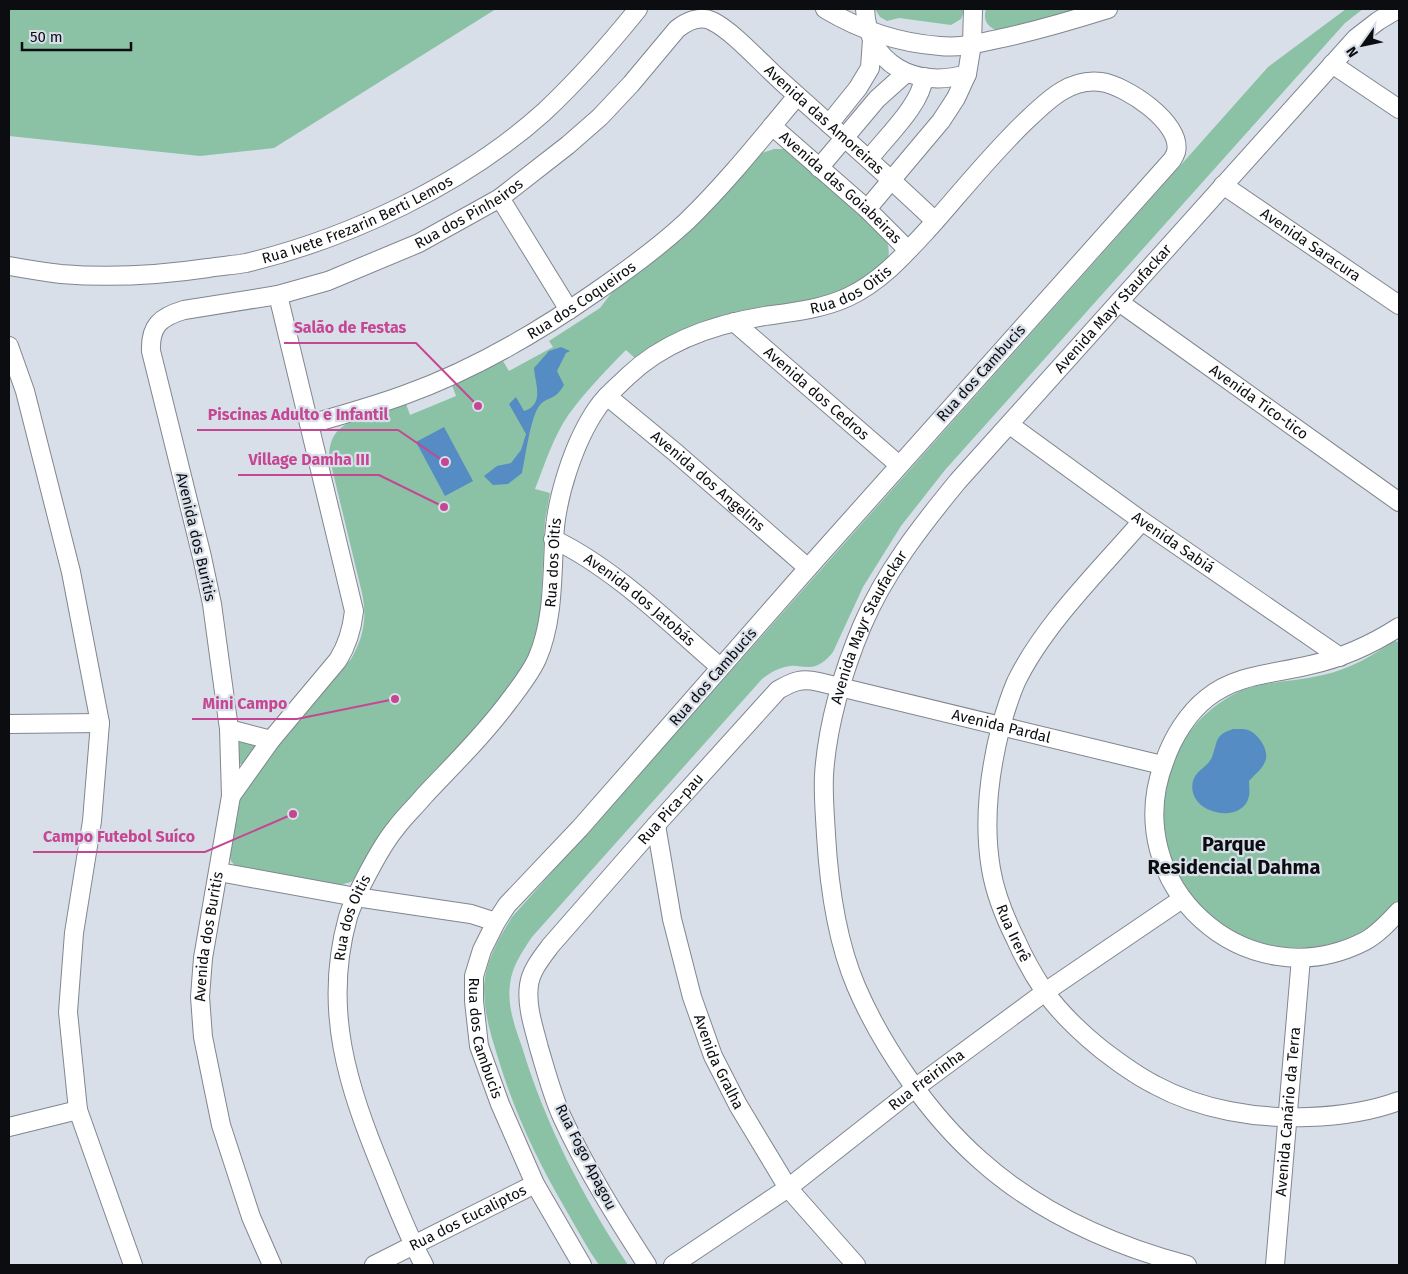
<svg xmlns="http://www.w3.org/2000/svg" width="1408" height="1274" font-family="'Fira Sans',sans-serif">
	<rect width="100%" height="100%" fill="#d8dfe9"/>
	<g fill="#8bc2a5">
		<polygon points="9,9 496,9 274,148 200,156 9,136"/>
		<polygon points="875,9 965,9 961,19 951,25 899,18 887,21 880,17"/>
		<path d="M986 9H1076L1003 32C990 29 982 23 986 9Z"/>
		<path d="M1346 9H1363L1345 23 945 470 901 526 863 587 833 652C827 660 818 668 807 667 801 667 796 665 791 666 780 667 771 672 762 679L532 937C522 952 512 966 510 984 507 1006 515 1027 522 1047 546 1126 583 1197 628 1265H599C587 1248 577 1229 566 1210 538 1162 515 1114 499 1061 491 1035 484 1015 484 987 485 962 499 938 512 917L1268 67Z"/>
		<path d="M774 149H785L883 233C888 242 890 249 888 260L852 289 797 305 762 307 729 314 696 326 637 360 626 350C606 370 586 391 569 414 553 437 545 464 535 489L550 493 545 521 540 624 531 652 518 678 357 876 351 882 340 885 237 868 231 861 228 852 237 801 259 763 351 659C364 637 367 617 362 593L329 456C330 427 348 422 372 414 383 411 394 407 406 404L410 415 456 396 452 385 503 361 509 371 553 347 549 341 600 308 613 291 666 248 759 154Z"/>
		<path d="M1394 641 1399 642V901C1318 992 1174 942 1162 822 1161 813 1164 802 1166 792 1170 763 1184 733 1207 713 1248 677 1275 686 1323 675 1350 669 1372 656 1394 641Z"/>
		<polygon points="244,740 255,745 254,751 245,764 240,764 237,763 237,748 240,741"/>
	</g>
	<g fill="#558cc3">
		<path d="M561 347 570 351 566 353 557 371 564 385C555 401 548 396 540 405 531 414 525 459 522 473L508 484 493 485 484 476 497 466 511 463 521 450 526 434 509 404 516 397 524 411C545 404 535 384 534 368L549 351Z"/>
		<polygon points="444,427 473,481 445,496 416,442"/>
		<path d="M1233 729C1239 729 1247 728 1252 732 1260 737 1268 750 1266 759 1263 769 1255 774 1249 781 1249 786 1250 792 1249 796 1243 826 1185 814 1193 781 1196 770 1208 767 1212 757 1218 742 1214 735 1233 729Z"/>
	</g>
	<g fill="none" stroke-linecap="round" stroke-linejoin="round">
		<defs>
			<g id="minor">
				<path d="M825 9C860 30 899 43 940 46 958 48 976 44 993 40 1032 32 1070 21 1108 9"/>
				<path d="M865 9C868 65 916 89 967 74L972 44 973 9"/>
				<polyline points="1332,64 1399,109"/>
				<polyline points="829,124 858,88 870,68 872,40"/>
				<path id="s1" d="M772 126 867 209 908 250"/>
				<path d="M869 159C886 137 921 105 924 77"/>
				<polyline points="819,168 877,99 906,73"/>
				<path id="s2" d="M1223 185 1399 305"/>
				<polyline points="500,198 569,310"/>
				<polyline points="867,209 941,121 956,98 967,74"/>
				<path id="s3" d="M9 266C26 269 44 272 61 274 109 278 161 275 208 268 221 266 234 265 246 263 350 238 464 184 544 112 578 80 609 45 638 9"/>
				<path id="s4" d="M1119 302 1399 502"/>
				<path id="s5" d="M734 322 899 465"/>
				<polyline points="9,346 25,391 71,572 100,723 92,821 74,933 68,1012 78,1110 133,1265"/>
				<path id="s6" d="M607 396 676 453 808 568"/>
				<path id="s7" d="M310 424C342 415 374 406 404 395 474 370 537 333 597 291 629 269 659 247 687 221 727 182 762 138 797 96"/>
				<path id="s8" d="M1010 425 1142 521 1340 657"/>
				<path id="s9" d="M1142 521C1100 570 1044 624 1016 682 1010 696 1005 712 1001 726 989 773 983 822 991 869 995 893 1005 918 1016 940 1024 958 1034 976 1045 992 1061 1014 1080 1032 1101 1049 1118 1062 1135 1075 1155 1085 1201 1110 1257 1119 1308 1117 1341 1116 1369 1112 1399 1101"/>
				<path id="s10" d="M553 539C614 568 669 623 720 667"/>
				<path d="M1399 627C1371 645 1342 658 1310 665 1274 674 1237 674 1207 698 1188 713 1173 737 1165 760 1116 884 1246 1002 1365 941 1378 934 1389 922 1399 911"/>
				<polyline points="9,724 100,723"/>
				<polyline points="229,729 271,740"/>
				<path d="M231 796 271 740 338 660C348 644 352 629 354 611L278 295"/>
				<path id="s11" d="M656 825 672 919 692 997 713 1056 738 1105 788 1188 856 1265"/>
				<polyline points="219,872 356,897 471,914 496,922"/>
				<polyline points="9,1127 78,1110"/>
				<path id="s12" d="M272 1265 251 1217 221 1125 203 1037 200 997 203 958 231 796 229 729 212 604 202 557 151 351C150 326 160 317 184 310L278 295 328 281 419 243 500 198 568 145 600 117 631 84 677 29C686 22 700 15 712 21 733 31 762 64 781 81 832 127 885 173 935 221"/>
				<path id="s13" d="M374 1265 535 1184"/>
				<path id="s14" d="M424 1265C408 1236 396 1204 383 1172 348 1087 322 1010 348 917 353 901 361 886 369 871 377 856 385 841 396 828 404 817 415 807 424 796 453 765 484 735 509 701 519 688 530 674 537 659 553 622 552 581 554 542 555 500 574 441 598 407 606 395 618 386 628 376 666 340 715 324 765 316 794 312 822 309 848 297 882 281 906 253 931 226 962 191 994 151 1028 119 1048 100 1070 78 1101 82 1125 85 1183 123 1176 152 1175 155 1174 157 1172 160L808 568 580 828 507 905 496 922 482 950 474 976V1001L479 1046 500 1104 535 1184 582 1265"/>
				<path id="s15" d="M647 1265C616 1217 586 1169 562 1117 552 1095 546 1071 539 1048 534 1028 526 1006 529 985 531 970 542 957 551 945L656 825 778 690C794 681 801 678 819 682L1162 765"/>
				<path id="s16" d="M673 1265 788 1188 915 1088 1045 992 1182 899"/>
				<path id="s17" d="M1187 1265C1112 1245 1038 1212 980 1160 930 1116 882 1047 856 986 836 939 829 886 826 835 825 816 823 795 824 775 827 726 843 671 862 626 885 572 921 526 958 481L1356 38 1378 21 1398 9"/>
				<path id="s18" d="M1275 1265 1301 958"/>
			</g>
		</defs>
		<use href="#minor" stroke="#80868f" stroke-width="20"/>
		<use href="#minor" stroke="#fff" stroke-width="18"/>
	</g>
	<g text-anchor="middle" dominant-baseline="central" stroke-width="4.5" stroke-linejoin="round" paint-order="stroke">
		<g font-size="15" fill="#0b0d10" stroke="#d8dfe9">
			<text stroke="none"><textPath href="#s12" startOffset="1766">Avenida das Amoreiras</textPath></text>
			<text stroke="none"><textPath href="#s1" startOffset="92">Avenida das Goiabeiras</textPath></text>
			<text stroke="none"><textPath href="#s12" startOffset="1298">Rua dos Pinheiros</textPath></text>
			<text stroke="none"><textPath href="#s3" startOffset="358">Rua Ivete Frezarin Berti Lemos</textPath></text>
			<text stroke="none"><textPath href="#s2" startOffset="106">Avenida Saracura</textPath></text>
			<text stroke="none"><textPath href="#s14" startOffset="1235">Rua dos Oitis</textPath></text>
			<text stroke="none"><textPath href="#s7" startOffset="300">Rua dos Coqueiros</textPath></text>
			<text stroke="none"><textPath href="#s17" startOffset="1225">Avenida Mayr Staufackar</textPath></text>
			<text transform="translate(981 373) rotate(-48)">Rua dos Cambucis</text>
			<text stroke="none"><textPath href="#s5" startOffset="109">Avenida dos Cedros</textPath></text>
			<text stroke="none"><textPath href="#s4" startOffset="172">Avenida Tico-tico</textPath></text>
			<text stroke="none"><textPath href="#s6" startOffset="132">Avenida dos Angelins</textPath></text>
			<text transform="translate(196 537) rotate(77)">Avenida dos Buritis</text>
			<text stroke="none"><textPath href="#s8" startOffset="201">Avenida Sabiá</textPath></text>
			<text stroke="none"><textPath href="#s14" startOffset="785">Rua dos Oitis</textPath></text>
			<text stroke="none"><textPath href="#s10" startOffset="106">Avenida dos Jatobás</textPath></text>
			<text stroke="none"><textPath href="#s17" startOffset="820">Avenida Mayr Staufackar</textPath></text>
			<text transform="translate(713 677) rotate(-49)">Rua dos Cambucis</text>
			<text stroke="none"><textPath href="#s15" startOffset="926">Avenida Pardal</textPath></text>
			<text stroke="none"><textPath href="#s15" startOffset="535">Rua Pica-pau</textPath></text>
			<text stroke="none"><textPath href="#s14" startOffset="365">Rua dos Oitis</textPath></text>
			<text stroke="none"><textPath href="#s9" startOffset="464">Rua Irerê</textPath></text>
			<text stroke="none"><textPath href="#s12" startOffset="340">Avenida dos Buritis</textPath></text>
			<text stroke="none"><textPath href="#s14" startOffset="2829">Rua dos Cambucis</textPath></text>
			<text stroke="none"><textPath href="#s11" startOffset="246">Avenida Gralha</textPath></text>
			<text stroke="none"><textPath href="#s16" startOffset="314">Rua Freirinha</textPath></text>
			<text stroke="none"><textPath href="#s18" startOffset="154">Avenida Canário da Terra</textPath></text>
			<text transform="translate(586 1157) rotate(63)">Rua Fogo Apagou</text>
			<text stroke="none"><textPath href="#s13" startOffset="105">Rua dos Eucaliptos</textPath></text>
		</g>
		<g font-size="20" font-weight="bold" fill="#0b0d10" stroke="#d8dfe9">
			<text x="1234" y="844">Parque<tspan x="1234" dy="23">Residencial Dahma</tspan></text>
		</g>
	</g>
	<path fill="none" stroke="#c54794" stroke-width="2" d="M478 406L416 343H284M445 462L398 430H197M444 507L379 475H238M395 699L297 719H192M293 814L205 852H33"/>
	<g fill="#c54794" stroke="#d8dfe9" stroke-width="2">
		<circle cx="478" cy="406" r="5"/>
		<circle cx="445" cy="462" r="5"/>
		<circle cx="444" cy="507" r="5"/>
		<circle cx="395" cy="699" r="5"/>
		<circle cx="293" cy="814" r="5"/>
	</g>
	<g font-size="16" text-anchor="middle" font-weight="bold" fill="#c54794" stroke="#d8dfe9" stroke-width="4.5" stroke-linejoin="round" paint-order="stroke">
		<text x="350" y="333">Salão de Festas</text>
		<text x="298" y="420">Piscinas Adulto e Infantil</text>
		<text x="309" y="465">Village Damha III</text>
		<text x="245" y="709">Mini Campo</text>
		<text x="119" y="842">Campo Futebol Suíco</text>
	</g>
	<rect width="1408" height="1274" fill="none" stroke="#0b0d10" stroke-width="20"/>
	<g transform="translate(1363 45) rotate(237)" stroke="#d8dfe9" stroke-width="4" paint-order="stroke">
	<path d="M0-4L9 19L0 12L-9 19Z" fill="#0b0d10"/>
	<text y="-8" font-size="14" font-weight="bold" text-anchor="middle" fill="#0b0d10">N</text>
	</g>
	<path d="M22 42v8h109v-8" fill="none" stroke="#0b0d10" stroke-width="2.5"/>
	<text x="30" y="42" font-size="15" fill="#0b0d10" stroke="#d8dfe9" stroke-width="4" paint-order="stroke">50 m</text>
</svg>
